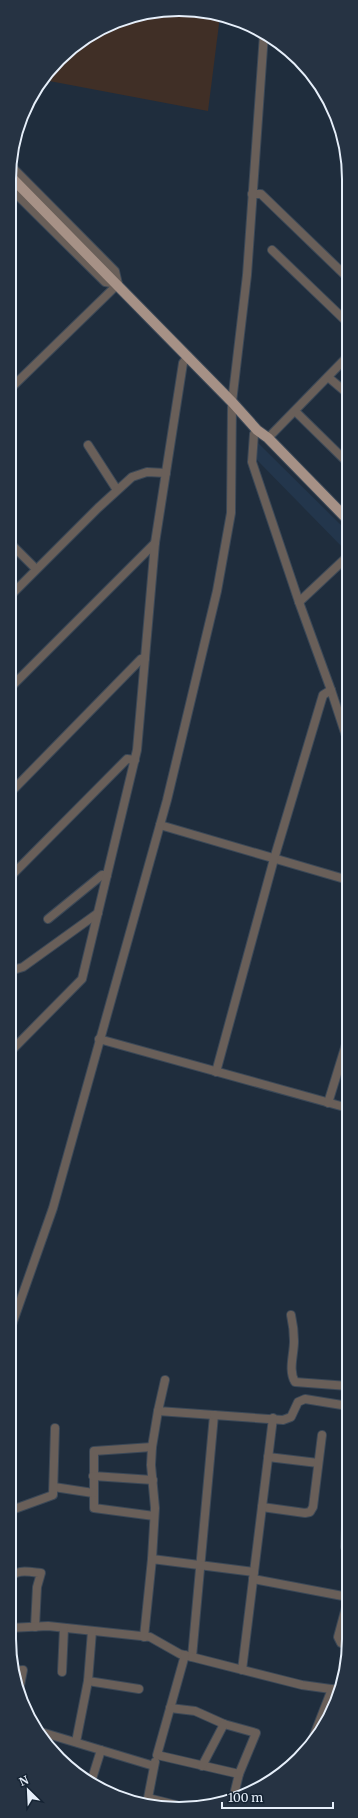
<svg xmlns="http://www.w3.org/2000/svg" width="358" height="1818" font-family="Merriweather,serif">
	<rect width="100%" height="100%" fill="#1f2d3d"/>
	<polygon fill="#23364c" points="256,441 348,532 348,553 258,461 255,456"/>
	<polygon fill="#402f26" points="201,10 220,16 208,111 44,80 75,44 135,15"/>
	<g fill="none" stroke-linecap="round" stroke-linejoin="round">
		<defs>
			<g id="minor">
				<polyline points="10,165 115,271 118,284"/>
				<polyline points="10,188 105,282 118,284"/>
				<polyline points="252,194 261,194 349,279"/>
				<polyline points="272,250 349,324"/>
				<polyline points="328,377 348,394"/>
				<polyline points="10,389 118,284"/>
				<polyline points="295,411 348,463"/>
				<polyline points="257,430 254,434 252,462 299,602 331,690 348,742"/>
				<polyline points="268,438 348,356"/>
				<polyline points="88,445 117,490"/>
				<polyline points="10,543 36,569"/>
				<polyline points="10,596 98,508 132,477 147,472 166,473"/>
				<polyline points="299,602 348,556"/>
				<polyline points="10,688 155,543"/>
				<polyline points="10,793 141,659 145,658"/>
				<polyline points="160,825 348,880"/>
				<polyline points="10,877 127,759 135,760"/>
				<polyline points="48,919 102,875 107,875"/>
				<polyline points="10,971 23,967 98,913"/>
				<polyline points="99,1039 348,1108"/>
				<polyline points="10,1052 82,979 137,750 155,543 183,363 188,356"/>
				<polyline points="216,1072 274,859 323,695 331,690"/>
				<polyline points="328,1103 348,1038"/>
				<path d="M291 1315C293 1324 294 1332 294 1341 294 1355 288 1370 295 1382L348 1386"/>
				<polyline points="9,1333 53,1208 167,800 217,591 231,513 232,402 247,275 264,34"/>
				<polyline points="165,1380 158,1411 214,1415 192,1657"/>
				<polyline points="214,1415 283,1420 291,1417 298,1402 305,1399 348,1406"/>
				<polyline points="152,1447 94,1451 94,1508 154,1516"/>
				<polyline points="268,1457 318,1463"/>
				<polyline points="93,1476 153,1480"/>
				<polyline points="54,1487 93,1493"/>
				<polyline points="262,1507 305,1513 310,1512 313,1507 322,1435"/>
				<polyline points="9,1511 53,1495 55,1428"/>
				<polyline points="348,1547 345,1547 348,1484"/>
				<polyline points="152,1559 155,1508 151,1465 152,1447 158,1411"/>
				<polyline points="254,1572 273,1418"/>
				<polyline points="253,1579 348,1597"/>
				<path d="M9 1580C14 1568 30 1572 41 1573L37 1587 35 1627"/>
				<polyline points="9,1628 48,1626 150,1637 180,1654 302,1685 338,1690"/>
				<polyline points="92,1631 88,1681 139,1689"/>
				<polyline points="144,1637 152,1559 254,1572 242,1670"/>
				<polyline points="348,1645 341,1643 338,1637 348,1600"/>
				<polyline points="185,1655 157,1755 239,1774 234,1795 239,1797"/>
				<polyline points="15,1671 23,1670 19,1691"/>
				<polyline points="62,1672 64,1628"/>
				<polyline points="170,1708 195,1711 224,1724"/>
				<polyline points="41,1732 154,1766"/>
				<polyline points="76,1742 88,1681"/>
				<polyline points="311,1743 332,1689"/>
				<polyline points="155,1762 148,1798 184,1807"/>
				<polyline points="202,1766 224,1724 256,1733 239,1774"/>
				<polyline points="91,1782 101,1750"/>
			</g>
			<polyline id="major" points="10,176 232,402 257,430 268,438 348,520"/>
		</defs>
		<use href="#minor" stroke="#3b4857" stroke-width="10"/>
		<use href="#major" stroke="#3b4857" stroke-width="12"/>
		<use href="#minor" stroke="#695f59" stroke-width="8"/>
		<use href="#major" stroke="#a69186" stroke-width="10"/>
	</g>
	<path d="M0 0H358V1818H0ZM179 16H179A163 163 0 0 1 342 179V1639A163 163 0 0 1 179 1802H179A163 163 0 0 1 16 1639V179A163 163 0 0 1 179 16Z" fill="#263343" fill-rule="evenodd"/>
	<path fill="none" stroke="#e6effa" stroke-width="2" d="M179 16H179A163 163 0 0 1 342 179V1639A163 163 0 0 1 179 1802H179A163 163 0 0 1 16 1639V179A163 163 0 0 1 179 16Z"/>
	<g transform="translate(28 1790) rotate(336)" stroke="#152333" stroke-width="3" paint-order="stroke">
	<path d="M0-3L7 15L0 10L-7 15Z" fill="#e6effa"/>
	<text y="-6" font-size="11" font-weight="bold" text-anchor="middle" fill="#e6effa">N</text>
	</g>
	<path d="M222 1802v6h111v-6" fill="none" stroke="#e6effa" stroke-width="2"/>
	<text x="228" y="1802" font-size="12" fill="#e6effa" stroke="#152333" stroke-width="3" paint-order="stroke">100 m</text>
</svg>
